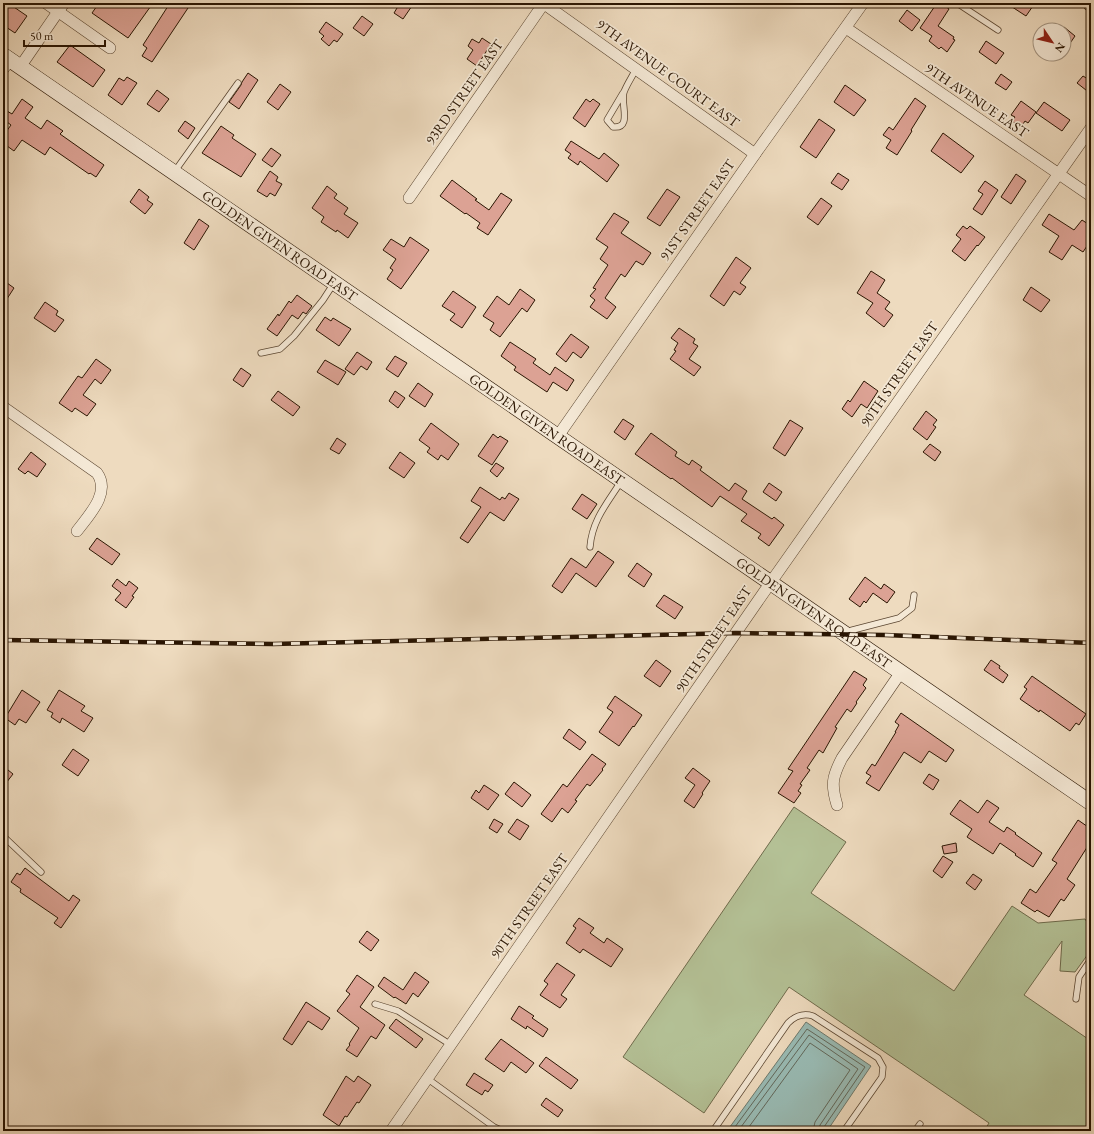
<svg xmlns="http://www.w3.org/2000/svg" width="1094" height="1134" font-family="'EB Garamond',serif">
	<rect width="100%" height="100%" fill="#eedbbf"/>
	<filter id="stains"><feTurbulence type="fractalNoise" baseFrequency=".005" numOctaves="4"/><feColorMatrix values="0 0 0 0 .2 0 0 0 0 .09 0 0 0 0 .02 0 0 0 .5 -.17"/></filter>
	<radialGradient id="worn" r=".72"><stop offset=".6" stop-color="#630" stop-opacity="0"/><stop offset="1" stop-color="#630" stop-opacity=".3"/></radialGradient>
	<polygon fill="#b4c196" stroke="#6f6b4c" points="794,807 846,842 811,893 954,991 1012,906 1038,923 1085,919 1091,928 1091,950 1075,972 1060,971 1062,941 1024,995 1091,1041 1091,1131 984,1131 989,1123 789,987 704,1113 623,1057"/>
	<polygon fill="#99bbb4" stroke="#6d796d" points="806,1022 871,1066 827,1131 727,1131"/>
	<g fill="none" stroke-linecap="round" stroke-linejoin="round">
		<g stroke="#62685b" stroke-width="1">
			<polyline points="732,1131 807,1029 865,1067 824,1127 824,1131"/>
			<polyline points="738,1131 809,1035 858,1069 820,1125 819,1131"/>
			<polyline points="746,1131 810,1043 850,1070 815,1122 813,1131"/>
		</g>
	</g>
	<g fill="#dca294" stroke="#2a1502">
		<polygon points="3,3 8,3 27,16 15,33 3,25"/>
		<polygon points="99,3 153,3 128,38 92,13"/>
		<polygon points="170,3 181,3 188,8 152,62 142,56 147,48 143,45"/>
		<polygon points="400,3 414,3 403,19 394,13"/>
		<polygon points="937,3 941,3 949,9 938,26 954,37 953,39 955,40 947,52 941,47 939,49 929,41 932,36 920,28"/>
		<polygon points="1006,3 1035,3 1026,16"/>
		<polygon points="907,10 920,20 912,31 899,21"/>
		<polygon points="362,16 373,24 364,36 353,28"/>
		<polygon points="326,22 343,34 337,42 334,40 329,46 321,39 324,36 319,32"/>
		<polygon points="1064,27 1075,36 1064,52"/>
		<polygon points="482,38 491,44 477,66 467,59 473,50 468,46 472,39 479,43"/>
		<polygon points="986,41 1004,53 996,64 979,52"/>
		<polygon points="70,45 105,70 93,87 57,62"/>
		<polygon points="248,73 258,80 239,109 229,102 241,85 242,82"/>
		<polygon points="1001,74 1012,82 1006,90 995,83"/>
		<polygon points="1083,76 1091,81 1091,94 1077,83"/>
		<polygon points="127,77 137,83 122,105 108,95 119,78 124,81"/>
		<polygon points="280,84 291,92 278,110 267,102"/>
		<polygon points="845,85 866,100 854,116 834,102"/>
		<polygon points="157,90 169,99 159,112 147,104"/>
		<polygon points="915,98 926,106 911,130 912,131 897,155 886,148 891,140 883,135 889,127 893,130"/>
		<polygon points="22,99 33,107 25,118 41,129 47,120 63,131 60,134 104,165 96,177 90,173 89,174 50,147 45,155 22,140 14,151 3,143 3,136 11,125 3,119 3,117 7,111 12,114"/>
		<polygon points="586,99 590,102 593,99 600,104 585,127 573,118"/>
		<polygon points="1021,101 1036,112 1028,123 1025,121 1021,127 1012,121 1015,117 1011,115"/>
		<polygon points="1044,102 1070,120 1062,131 1036,113"/>
		<polygon points="819,119 835,130 816,158 800,147"/>
		<polygon points="185,121 195,128 188,139 178,131"/>
		<polygon points="221,126 234,135 232,138 256,154 241,177 202,153"/>
		<polygon points="943,133 974,156 961,173 931,151"/>
		<polygon points="571,141 599,159 604,153 619,165 607,182 580,161 578,165 568,158 571,154 565,150"/>
		<polygon points="271,148 281,155 272,167 262,160"/>
		<polygon points="270,171 278,177 276,181 282,184 275,196 270,193 267,197 257,191"/>
		<polygon points="838,173 849,180 842,190 831,183"/>
		<polygon points="1016,174 1026,181 1011,204 1001,197"/>
		<polygon points="452,180 477,199 475,200 489,210 501,193 512,200 488,235 477,228 480,223 466,213 465,214 440,196"/>
		<polygon points="985,181 998,190 982,215 973,209 983,194 978,191"/>
		<polygon points="327,186 337,194 334,198 348,208 344,214 358,223 348,238 337,230 336,232 321,222 324,217 312,208"/>
		<polygon points="139,189 149,197 147,200 153,204 145,214 130,202"/>
		<polygon points="667,189 680,197 660,226 647,218"/>
		<polygon points="821,198 832,206 818,225 807,217"/>
		<polygon points="614,213 629,222 621,233 651,253 643,265 636,261 625,277 621,274 605,298 616,307 607,319 590,307 595,300 590,296 596,289 593,288 608,265 600,259 608,247 596,239"/>
		<polygon points="1049,214 1074,230 1082,220 1091,226 1091,249 1087,246 1083,252 1072,245 1062,260 1049,252 1059,236 1042,225"/>
		<polygon points="199,219 209,226 194,250 184,243"/>
		<polygon points="963,226 967,229 970,226 985,237 978,246 977,245 965,261 952,251 961,239 956,235"/>
		<polygon points="410,237 429,250 401,289 387,279 393,270 390,268 396,259 383,250 391,239 404,247"/>
		<polygon points="736,257 751,268 740,283 746,287 740,295 734,291 724,306 710,296"/>
		<polygon points="871,271 885,280 877,293 890,302 885,309 893,315 884,327 866,313 873,303 857,293"/>
		<polygon points="3,280 14,288 3,305"/>
		<polygon points="1031,287 1050,300 1041,312 1023,300"/>
		<polygon points="520,289 535,300 527,312 522,308 500,337 490,330 494,323 483,316 497,296 509,305"/>
		<polygon points="453,291 476,307 462,328 450,320 455,314 442,306"/>
		<polygon points="297,295 312,306 306,314 303,312 298,319 292,315 277,336 267,329 278,314 279,316 289,301 291,303"/>
		<polygon points="45,302 58,311 56,315 64,320 55,332 34,318"/>
		<polygon points="325,317 331,321 333,318 351,329 339,346 316,330"/>
		<polygon points="679,328 695,339 693,343 698,346 689,359 701,367 694,376 670,359 676,351 674,350 678,343 671,338"/>
		<polygon points="571,334 589,347 581,358 573,352 566,362 556,354"/>
		<polygon points="510,342 536,359 533,363 550,375 555,367 574,380 567,391 553,382 547,392 514,370 516,367 501,356"/>
		<polygon points="357,352 372,362 367,370 361,366 354,375 345,369"/>
		<polygon points="395,356 407,363 398,377 386,369"/>
		<polygon points="96,359 111,370 101,384 95,379 83,395 96,404 87,416 75,408 72,412 59,403 78,376 82,378"/>
		<polygon points="325,360 346,372 338,385 317,372"/>
		<polygon points="241,368 251,375 243,387 233,380"/>
		<polygon points="864,381 878,391 867,408 861,404 852,417 842,409 848,400 850,402"/>
		<polygon points="418,383 433,394 425,407 409,396"/>
		<polygon points="278,391 300,407 293,416 271,400"/>
		<polygon points="395,391 405,398 398,408 389,401"/>
		<polygon points="926,411 937,420 933,425 936,427 927,440 913,429"/>
		<polygon points="623,419 634,426 625,440 614,432"/>
		<polygon points="790,420 803,428 785,456 773,448"/>
		<polygon points="431,423 459,444 448,460 441,455 438,460 427,452 430,448 419,440"/>
		<polygon points="651,433 677,452 675,456 689,465 692,460 702,467 700,470 729,491 735,483 747,491 742,499 772,519 774,517 784,525 769,546 758,538 761,534 741,521 747,514 720,496 712,507 687,489 672,478 671,479 635,454"/>
		<polygon points="493,434 498,438 500,436 508,441 492,465 478,456"/>
		<polygon points="337,438 346,444 339,454 330,449"/>
		<polygon points="930,444 941,452 935,461 923,452"/>
		<polygon points="31,452 46,464 37,477 28,471 25,474 18,469"/>
		<polygon points="400,452 415,463 404,478 389,468"/>
		<polygon points="496,463 504,468 497,477 490,471"/>
		<polygon points="769,483 782,492 776,501 763,492"/>
		<polygon points="480,487 500,500 502,497 505,499 509,493 519,499 504,521 490,512 468,543 460,538 481,507 471,501"/>
		<polygon points="582,494 597,504 587,519 572,509"/>
		<polygon points="97,538 120,554 112,565 89,549"/>
		<polygon points="598,551 614,562 596,587 576,573 562,593 552,586 571,558 586,568"/>
		<polygon points="637,563 652,574 644,587 628,576"/>
		<polygon points="865,577 881,589 884,584 895,592 887,603 873,593 866,603 864,601 860,607 849,599"/>
		<polygon points="117,579 126,586 129,581 138,588 132,596 134,597 126,608 115,600 121,593 112,586"/>
		<polygon points="664,595 683,607 675,619 656,606"/>
		<polygon points="656,660 671,671 660,687 644,676"/>
		<polygon points="991,660 1000,666 999,668 1008,675 1003,683 984,670"/>
		<polygon points="854,671 867,679 863,685 866,688 856,702 857,703 851,712 847,709 835,727 837,728 823,753 819,750 807,768 810,770 800,784 802,785 798,791 801,793 794,803 778,793 793,771 788,769"/>
		<polygon points="1032,676 1086,714 1079,725 1076,723 1070,731 1040,710 1039,712 1020,699 1027,689 1024,687"/>
		<polygon points="22,690 40,702 26,723 19,719 15,725 5,718"/>
		<polygon points="59,690 85,706 81,711 93,718 84,732 62,718 60,723 51,717 53,713 47,710"/>
		<polygon points="615,696 642,715 634,727 633,726 619,746 599,732 613,712 607,708"/>
		<polygon points="901,713 954,750 946,762 929,751 921,763 904,752 879,791 866,783 871,776 866,773 872,764 875,766 896,732 895,732 899,725 895,722"/>
		<polygon points="569,729 586,742 580,750 563,738"/>
		<polygon points="73,749 89,760 78,776 62,765"/>
		<polygon points="592,754 606,764 602,769 603,770 590,786 587,784 575,800 577,801 568,813 562,808 552,822 541,814 563,784 567,787"/>
		<polygon points="3,766 13,774 3,787"/>
		<polygon points="693,768 710,781 702,793 703,794 694,808 684,801 695,785 685,778"/>
		<polygon points="929,774 939,780 933,790 923,783"/>
		<polygon points="514,782 531,795 522,807 505,794"/>
		<polygon points="484,785 499,795 488,810 471,798 476,790 479,793"/>
		<polygon points="960,800 978,813 987,800 999,808 989,822 1004,832 1007,827 1016,833 1015,834 1042,853 1033,867 1015,855 1016,854 1000,843 993,854 967,837 972,829 950,814"/>
		<polygon points="494,819 503,824 497,833 489,828"/>
		<polygon points="517,819 529,826 520,840 508,832"/>
		<polygon points="1078,820 1091,829 1091,841 1067,879 1075,885 1064,901 1061,899 1049,917 1037,910 1035,912 1021,903 1030,889 1036,893 1057,863 1052,860"/>
		<polygon points="956,843 957,852 944,854 942,846"/>
		<polygon points="943,856 953,862 942,878 933,871"/>
		<polygon points="25,868 69,901 73,895 80,900 61,928 54,923 58,918 20,892 21,889 11,882 17,873 20,875"/>
		<polygon points="973,874 982,880 975,890 966,883"/>
		<polygon points="579,918 594,928 590,933 604,943 607,938 623,949 611,967 583,949 580,953 566,943 576,928 573,926"/>
		<polygon points="367,931 379,940 371,951 359,942"/>
		<polygon points="557,963 575,975 561,995 567,999 560,1008 540,995 548,984 544,981"/>
		<polygon points="415,972 429,982 418,997 413,993 406,1004 395,997 394,998 378,986 384,977 403,990"/>
		<polygon points="357,975 374,987 360,1007 385,1025 376,1039 371,1036 357,1057 346,1050 350,1045 349,1044 359,1028 337,1011 350,994 346,991"/>
		<polygon points="306,1002 330,1018 322,1030 308,1021 292,1045 283,1039"/>
		<polygon points="519,1006 534,1016 532,1018 548,1029 543,1037 527,1026 526,1029 511,1019"/>
		<polygon points="396,1019 423,1039 416,1048 389,1028"/>
		<polygon points="501,1039 534,1063 526,1073 511,1062 504,1072 485,1059"/>
		<polygon points="546,1057 578,1080 571,1089 539,1066"/>
		<polygon points="474,1073 493,1085 488,1092 485,1090 482,1095 466,1085"/>
		<polygon points="346,1076 354,1082 358,1076 371,1085 359,1103 357,1102 347,1117 345,1116 339,1126 323,1115"/>
		<polygon points="546,1098 563,1110 558,1117 541,1105"/>
	</g>
	<g fill="none" stroke-linecap="round" stroke-linejoin="round">
		<defs>
			<g id="lane">
				<polyline points="957,3 998,30"/>
				<path d="M623 93 607 120 613 127C633 129 620 103 624 92 627 84 632 77 636 69"/>
				<polyline points="175,171 238,83"/>
				<polyline points="261,353 280,349 294,336 323,300 334,283"/>
				<path d="M590 547C592 520 608 502 622 480"/>
				<polyline points="845,632 899,618 912,608 914,595"/>
				<polyline points="3,836 41,872"/>
				<polyline points="1076,999 1079,977 1091,959"/>
				<polyline points="375,1004 398,1011 451,1045"/>
				<polyline points="428,1079 494,1127 503,1131"/>
				<path d="M713 1131 788 1023C795 1016 804 1013 813 1016L878 1058 883 1067 882 1077 844 1131"/>
				<polyline points="915,1131 920,1124"/>
			</g>
			<g id="street">
				<polyline points="46,3 110,48"/>
				<polyline points="543,3 755,154"/>
				<polyline points="846,28 1091,196"/>
				<polyline points="20,67 64,3"/>
				<polyline points="3,69 10,60"/>
				<polyline points="409,198 544,3"/>
				<path d="M3 407 97 473C111 493 89 515 77 531"/>
				<polyline points="558,436 755,154 863,3"/>
				<path d="M837 805C831 785 832 777 842 758L901 672"/>
				<polyline points="391,1131 771,582 1091,128"/>
			</g>
			<g id="secondary">
				<polyline points="1090,3 1091,4"/>
				<path id="s1" d="M3 55 1091 803"/>
			</g>
		</defs>
		<use href="#lane" stroke="#5b4631" stroke-width="7"/>
		<use href="#street" stroke="#5b4631" stroke-width="12"/>
		<use href="#secondary" stroke="#2a1502" stroke-width="16"/>
		<use href="#lane" stroke="#f4e8d5" stroke-width="5.5"/>
		<use href="#street" stroke="#f4e8d5" stroke-width="11"/>
		<use href="#secondary" stroke="#f4e8d5" stroke-width="15"/>
		<defs>
			<polyline id="rail" points="3,640 273,644 736,633 885,635 1091,643"/>
		</defs>
		<use href="#rail" stroke="#2a1502" stroke-width="4.5"/>
		<use href="#rail" stroke="#f4e8d5" stroke-width="3" stroke-dasharray="9" stroke-linecap="butt"/>
	</g>
	<g text-anchor="middle" dominant-baseline="central" stroke-width="3.5" stroke-linejoin="round" paint-order="stroke">
		<g font-size="14" fill="#2a1502" stroke="#f4e8d5">
			<text transform="translate(668 73) rotate(36)">9TH AVENUE COURT EAST</text>
			<text transform="translate(464 92) rotate(-55)">93RD STREET EAST</text>
			<text transform="translate(977 100) rotate(34)">9TH AVENUE EAST</text>
			<text transform="translate(697 210) rotate(-55)">91ST STREET EAST</text>
			<text stroke="none"><textPath href="#s1" startOffset="336">GOLDEN GIVEN ROAD EAST</textPath></text>
			<text transform="translate(899 374) rotate(-55)">90TH STREET EAST</text>
			<text stroke="none"><textPath href="#s1" startOffset="660">GOLDEN GIVEN ROAD EAST</textPath></text>
			<text stroke="none"><textPath href="#s1" startOffset="984">GOLDEN GIVEN ROAD EAST</textPath></text>
			<text transform="translate(713 639) rotate(-56)">90TH STREET EAST</text>
			<text transform="translate(529 906) rotate(-55)">90TH STREET EAST</text>
		</g>
	</g>
	<rect width="1094" height="1134" fill="none" stroke="#eedbbf" stroke-width="16"/>
	<rect x="4" y="4" width="1086" height="1126" fill="none" stroke="#2a1502" stroke-width="2"/>
	<rect x="8" y="8" width="1078" height="1118" fill="none" stroke="#2a1502"/>
	<g transform="translate(1052 42) rotate(125)"><circle r="19" fill="#f4e8d5" stroke="#a39481"/>
	<path d="M0-3L7 15L0 10L-7 15Z" fill="#8f2418"/>
	<text y="-6" font-size="11" font-weight="bold" text-anchor="middle" fill="#2a1502">N</text>
	</g>
	<path d="M24 40v6h81v-6" fill="none" stroke="#2a1502" stroke-width="2"/>
	<text x="30" y="40" font-size="12" fill="#2a1502" stroke="#f4e8d5" stroke-width="3" paint-order="stroke">50 m</text>
	<rect width="100%" height="100%" filter="url(#stains)"/>
	<rect width="100%" height="100%" fill="url(#worn)"/>
</svg>
